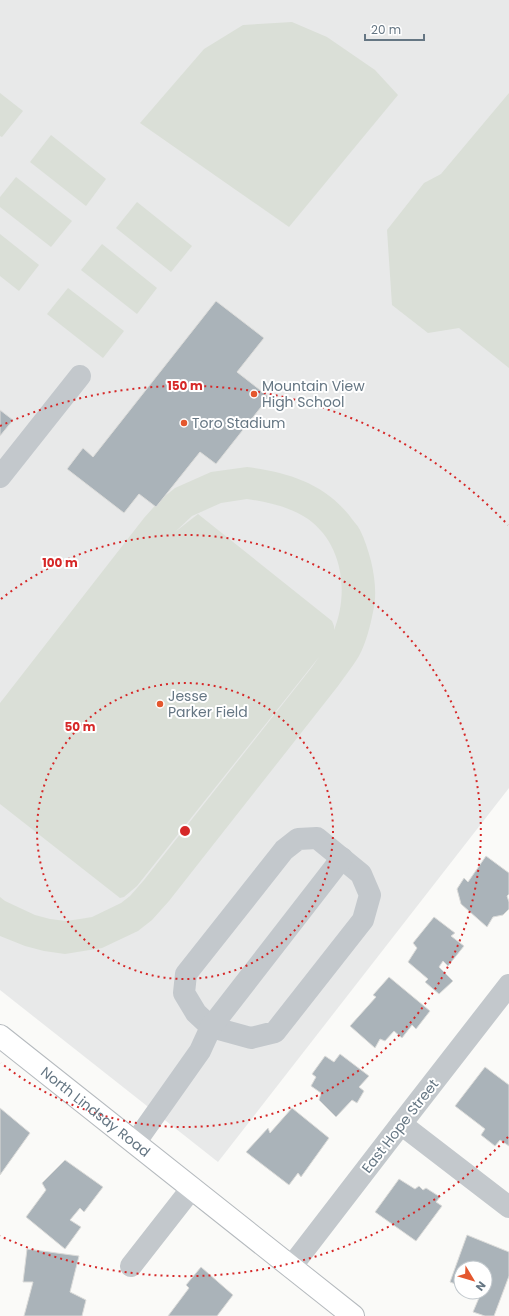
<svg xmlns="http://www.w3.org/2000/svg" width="509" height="1316" font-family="Poppins,sans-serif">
	<rect width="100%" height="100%" fill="#fafaf8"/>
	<polygon fill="#e8e9e9" points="0,0 509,0 509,788 218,1162 0,990"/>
	<g fill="#dadfd7" fill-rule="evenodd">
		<polygon points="292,22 327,37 375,70 398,95 289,227 140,123 204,49 243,25"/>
		<polygon points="0,93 23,111 2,137 0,136"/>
		<polygon points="509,93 509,368 459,328 428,333 392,305 387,230 424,183 441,174"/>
		<polygon points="51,135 106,179 86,206 30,162"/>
		<polygon points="16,177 72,221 51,247 0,207 0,197"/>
		<polygon points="137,202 192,246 171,272 116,228"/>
		<polygon points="0,234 39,265 19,291 0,276"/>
		<polygon points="102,244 157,288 137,314 81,270"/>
		<polygon points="68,288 124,331 103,358 47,314"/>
		<path d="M247 467C287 472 323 483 349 515 352 520 357 524 360 530 365 540 368 550 371 561 375 578 377 596 373 612 370 627 366 643 359 656 353 666 345 676 338 686L169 901 152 920 138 931 102 948 65 954 44 951 25 946 0 936V897L5 901 35 915 50 919 66 921 80 919 92 917 121 903 130 896 144 880 312 667 319 657 137 886 124 897 120 898 0 804V703L144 518 160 500 175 488 211 472ZM247 499C268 502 290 507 308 519 343 544 349 593 334 630V626L332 621 198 514 175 532 192 516 221 503Z"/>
	</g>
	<g fill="#aab3b9" stroke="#dcdcda">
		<polygon points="216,301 264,338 237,372 269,397 216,464 200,452 156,507 139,494 124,513 67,469 83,448 93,457"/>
		<polygon points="0,410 13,420 0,436"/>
		<polygon points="486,856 509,873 509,894 507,896 509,902 509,909 503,915 493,917 487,927 461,904 457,889 464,878 468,882"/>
		<polygon points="434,917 455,933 451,936 464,946 448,966 443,961 439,967 453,981 439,994 425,982 428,979 408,962 417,948 413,943"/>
		<polygon points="389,977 430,1011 416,1029 412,1025 402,1038 394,1031 385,1041 380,1039 375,1048 350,1026 376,997 373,995"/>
		<polygon points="340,1054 369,1076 359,1087 364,1091 357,1103 352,1100 336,1117 319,1100 321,1093 311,1086 316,1077 312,1074 325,1056 334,1062"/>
		<polygon points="485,1067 509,1085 509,1146 500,1140 495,1146 481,1135 485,1129 455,1106"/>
		<polygon points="0,1108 30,1133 0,1175"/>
		<polygon points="292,1108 329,1138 301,1177 298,1173 289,1185 246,1152 268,1128 270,1133"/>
		<polygon points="65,1160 103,1187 84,1212 80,1208 70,1220 81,1227 65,1249 26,1217 46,1190 42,1183"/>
		<polygon points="399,1179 415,1189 419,1186 423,1190 426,1188 440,1197 436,1202 442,1206 416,1241 375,1212"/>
		<polygon points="467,1235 509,1252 509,1276 494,1316 485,1316 473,1312 481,1293 477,1292 485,1292 485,1268 461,1268 461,1286 450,1282"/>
		<polygon points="27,1249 79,1256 70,1292 86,1300 82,1316 24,1316 33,1282 23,1282"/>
		<polygon points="201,1267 233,1295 217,1316 168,1316 189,1288 186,1285"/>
	</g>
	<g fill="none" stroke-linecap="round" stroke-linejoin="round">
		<defs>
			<g id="major">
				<path id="s1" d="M0 1036 353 1316"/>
			</g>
		</defs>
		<use href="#major" stroke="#b5babe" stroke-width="24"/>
		<g stroke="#c3c8cc" stroke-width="22">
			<polyline points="0,477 80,376"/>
			<polygon points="317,838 361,874 370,895 363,920 275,1032 251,1038 211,1027 196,1013 184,993 186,974 284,850 298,839"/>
			<polyline points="401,1124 509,1207"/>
			<polyline points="135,1143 200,1051 211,1027 342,858"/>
			<polyline points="131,1266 192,1188"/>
			<polyline points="291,1267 401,1124 509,985"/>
		</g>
		<use href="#major" stroke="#fff" stroke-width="22"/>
	</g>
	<g fill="none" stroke="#d62828" stroke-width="2" stroke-dasharray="2 4">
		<circle cx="185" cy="831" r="148"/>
		<path d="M1 599A296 296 0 1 1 1 1063"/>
		<path d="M508 1137A445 445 0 0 1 0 1236M0 426A445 445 0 0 1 508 525"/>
	</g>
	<g fill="#e4572e" stroke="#fff" stroke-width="1.5">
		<circle cx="254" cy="394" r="4"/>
		<circle cx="184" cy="423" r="4"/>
		<circle cx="160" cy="704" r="4"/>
	</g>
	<g text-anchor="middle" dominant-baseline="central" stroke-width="4" stroke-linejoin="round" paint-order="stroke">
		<g font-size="14" fill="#657683" stroke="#fff" text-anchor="start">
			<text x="262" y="386">Mountain View<tspan x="262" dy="16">High School</tspan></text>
			<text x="192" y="423">Toro Stadium</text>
			<text x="168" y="696">Jesse<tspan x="168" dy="16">Parker Field</tspan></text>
		</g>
		<g font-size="14" fill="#657683" stroke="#fff">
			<text stroke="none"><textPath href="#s1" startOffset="122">North Lindsay Road</textPath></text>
			<text transform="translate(400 1126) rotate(-52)">East Hope Street</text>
		</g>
	</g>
	<circle cx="185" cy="831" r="6" fill="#d62828" stroke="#fff" stroke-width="2"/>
	<g font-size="12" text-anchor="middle" font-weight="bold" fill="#d62828" stroke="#fff" stroke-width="4" stroke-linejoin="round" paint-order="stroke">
		<text x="185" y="390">150 m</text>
		<text x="60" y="567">100 m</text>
		<text x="80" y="731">50 m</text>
	</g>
	<g transform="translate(473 1280) rotate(128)"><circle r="19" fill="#ffffff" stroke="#c1c8cd"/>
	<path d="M0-3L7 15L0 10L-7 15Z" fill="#e4572e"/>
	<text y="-6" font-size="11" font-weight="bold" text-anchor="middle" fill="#657683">N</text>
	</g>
	<path d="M365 34v6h59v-6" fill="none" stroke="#657683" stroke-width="2"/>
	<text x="371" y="34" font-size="12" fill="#657683" stroke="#ffffff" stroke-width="3" paint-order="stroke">20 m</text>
</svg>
